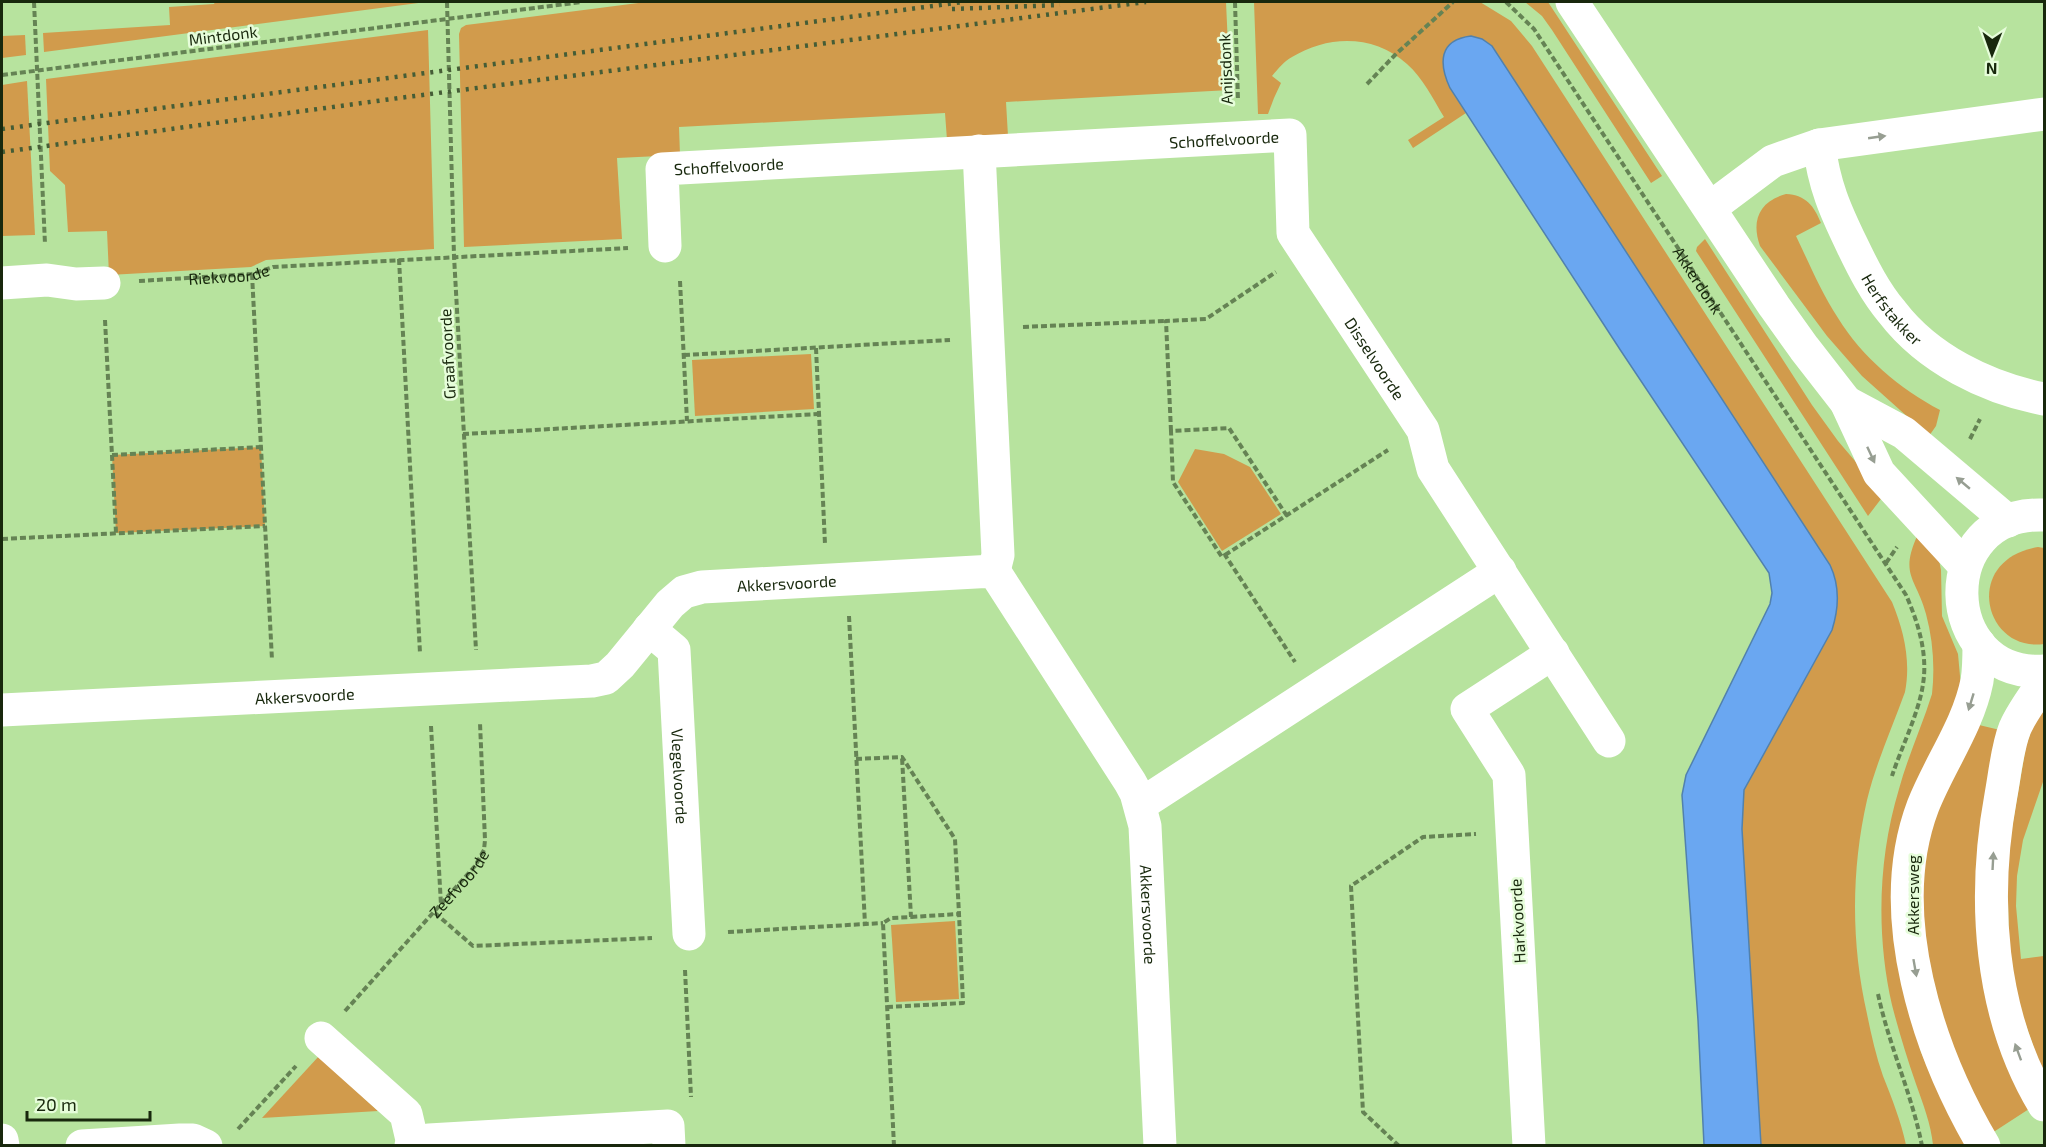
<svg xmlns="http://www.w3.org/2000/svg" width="2046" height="1147" font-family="'Exo 2',sans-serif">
	<rect width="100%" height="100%" fill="#b7e39e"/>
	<g fill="#d19b4c">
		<polygon points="215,2 426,2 44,52 43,33 170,25 169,7 214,4"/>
		<polygon points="646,2 1226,2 1230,90 1006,102 1008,136 947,140 945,113 679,127 680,155 617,158 622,239 464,247 459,34 461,28 466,25"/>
		<path d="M1254 2H1480L1511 21 1532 46 1892 602C1904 631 1911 661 1905 692 1892 728 1876 763 1867 800 1851 870 1851 944 1867 1014 1871 1034 1876 1056 1883 1076 1892 1099 1901 1121 1906 1145H1761L1742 829 1744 790 1832 630 1837 589 1830 565 1492 46 1487 42 1462 38 1447 47C1438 78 1451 88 1466 113L1413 148 1408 140 1444 117C1433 99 1423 78 1407 64 1374 34 1328 35 1292 57 1284 61 1278 69 1272 76L1281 83 1274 98 1268 114H1258Z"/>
		<polygon points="1525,2 1548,2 1662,176 1651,183 1552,30 1542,16"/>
		<polygon points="428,30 434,249 266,260 251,267 109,275 107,231 68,232 65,185 50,171 46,79"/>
		<polygon points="25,35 26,55 2,58 2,36"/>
		<polygon points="27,81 35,235 2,236 2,85"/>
		<path d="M1786 194C1806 195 1814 206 1821 223L1796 236C1809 263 1821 292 1838 318 1862 357 1900 389 1940 410L1936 426 1929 436 1862 376 1827 336 1760 246C1751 221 1759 201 1786 194Z"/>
		<polygon points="1705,239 1812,405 1838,441 1884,495 1868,516 1696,251 1697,247"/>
		<polygon points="811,354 814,409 695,416 692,360"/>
		<polygon points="261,447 265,526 116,533 112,455"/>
		<polygon points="1195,449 1224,454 1250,467 1281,514 1222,551 1178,482"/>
		<path d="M1918 534 1939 560 1941 570 1942 616 1958 654 1961 687 1951 717 1903 984 1921 1052 1934 1083 1966 1145H1933C1931 1124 1923 1104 1916 1084 1907 1058 1899 1032 1892 1005 1876 935 1878 858 1899 789 1908 756 1922 726 1932 694 1935 667 1933 640 1926 614 1916 577 1899 576 1918 534Z"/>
		<path d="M2038 547 2044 548V644C1984 653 1961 560 2038 547Z"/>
		<polygon points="2044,707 2044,779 2023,840 2017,876 2016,906 2021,959 2044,956 2044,1077 2018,1002 2009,947 2007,857 2026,746 2036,717"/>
		<polygon points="1979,725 2000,730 1986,799 2029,1109 1992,1133 1952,1055 1925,947 1923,895 1925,860 1932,826 1944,795"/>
		<polygon points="955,921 959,999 896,1002 891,925"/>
		<polygon points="319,1056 378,1111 262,1118"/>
	</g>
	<path fill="#6aa7f1" stroke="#5181ad" stroke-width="1.5" d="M1471 36 1482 39 1492 46 1830 565C1840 586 1839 608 1832 630L1744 790 1742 829 1761 1145H1704L1698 1020 1682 795 1686 775 1770 604 1772 593 1769 573 1621 351 1450 88C1439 64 1438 40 1471 36Z"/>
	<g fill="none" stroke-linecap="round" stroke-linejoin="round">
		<g stroke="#658354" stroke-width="4" stroke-dasharray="6 3" stroke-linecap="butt">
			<polyline points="34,2 45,244"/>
			<polyline points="447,2 454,256 476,650"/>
			<polyline points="1235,2 1238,100"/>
			<path id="s1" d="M1506 2 1534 29 1906 595C1918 622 1928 654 1923 684 1919 713 1901 748 1892 776"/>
			<polyline points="2,75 582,2"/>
			<polyline points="1367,84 1395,55 1453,2"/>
			<polyline points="399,259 420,653"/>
			<polyline points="252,274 272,660"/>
			<path id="s2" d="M139 281 252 274 273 267 628 248"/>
			<polyline points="680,281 687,421"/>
			<polyline points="105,320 116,533"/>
			<polyline points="1023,327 1166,321"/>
			<polyline points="816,348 825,544"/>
			<polyline points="684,355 950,340"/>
			<polyline points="1171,431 1166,321 1206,319 1276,272"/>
			<polyline points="463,434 819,414"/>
			<polyline points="1970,439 1980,419"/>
			<polyline points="112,455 261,447"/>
			<polyline points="1287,516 1229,428 1171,431 1173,482 1222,557 1225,555 1295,662"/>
			<polyline points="2,539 265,526"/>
			<polyline points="1225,555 1388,450"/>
			<polyline points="1886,563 1897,547"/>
			<polyline points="849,616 865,924"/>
			<polyline points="431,726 441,905"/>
			<polyline points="856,759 902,757 955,839 959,914"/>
			<polyline points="435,913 473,946 652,938"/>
			<polyline points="728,932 883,923"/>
			<polyline points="685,970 691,1097"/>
			<path d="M1878 994C1889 1046 1912 1094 1922 1146"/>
			<polyline points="887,1007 963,1003 959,914 911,917"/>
			<path id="s3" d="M345 1011 475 866 484 850 485 840 480 723"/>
			<polyline points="238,1129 296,1066"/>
			<polyline points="894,1146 883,923 891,918 911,917 902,757"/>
			<polyline points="1399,1146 1363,1112 1351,886 1423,837 1476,834"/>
		</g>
		<g stroke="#fff" stroke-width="33">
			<path id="s4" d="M1819 145C1824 185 1835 210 1852 245 1863 268 1875 292 1892 312 1928 359 1987 388 2044 399"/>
			<polyline points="979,151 998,555 994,571"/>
			<polyline points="1710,208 1773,161 1819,145 2044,114"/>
			<path id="s5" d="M665 246 662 169 1290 135 1293 233 1423 430 1433 469 1609 741"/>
			<polyline points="2,283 47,280 76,284 104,283"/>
			<path id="s6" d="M649 629 674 650 689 934"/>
			<polyline points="1140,805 1500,571"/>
			<polyline points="321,1038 406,1114 413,1144"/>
			<polyline points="2,1140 3,1146"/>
			<polyline points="82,1146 180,1140 193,1140 206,1146"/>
			<polyline points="411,1146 429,1140 668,1126 669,1146"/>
			<polyline points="1529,1146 1509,775 1467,709 1553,653"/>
		</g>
		<g stroke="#fff" stroke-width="33">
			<polyline points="1572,2 1774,306 1804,348 1846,402 1879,473 1965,566"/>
			<polyline points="1846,402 1904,433 2008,521"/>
			<path d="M2044 515C1932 511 1937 678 2044 671"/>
			<path d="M1979 644C1979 656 1979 669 1977 681 1968 726 1940 763 1923 806 1882 914 1928 1051 1984 1146"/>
			<path d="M2044 682C2034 696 2022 712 2015 728 2007 748 2005 774 2001 795 1982 898 1989 1014 2044 1105"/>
			<path id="s7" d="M2 710 592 681 606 678 620 665 670 604 684 592 702 587 994 571 1130 782 1136 793 1145 826 1160 1146"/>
		</g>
		<g stroke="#455d36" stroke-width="4.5" stroke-dasharray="3 6" stroke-linecap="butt">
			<polyline points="952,9 1060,5"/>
			<polyline points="2,129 963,2"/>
			<polyline points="2,152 399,98 1146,2"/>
		</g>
	</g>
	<defs><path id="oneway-solid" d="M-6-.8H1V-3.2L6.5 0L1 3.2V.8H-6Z" transform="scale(1.5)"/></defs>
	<g fill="#979e92">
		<use href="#oneway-solid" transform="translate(1877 137) rotate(-8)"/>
		<use href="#oneway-solid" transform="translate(1871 455) rotate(65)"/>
		<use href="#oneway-solid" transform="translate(1963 483) rotate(-140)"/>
		<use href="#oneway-solid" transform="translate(1971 702) rotate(107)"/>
		<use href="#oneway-solid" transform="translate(1993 861) rotate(-87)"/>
		<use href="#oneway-solid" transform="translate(1915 968) rotate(80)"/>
		<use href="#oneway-solid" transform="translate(2018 1052) rotate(-110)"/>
	</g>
	<g text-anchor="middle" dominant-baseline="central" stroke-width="5" stroke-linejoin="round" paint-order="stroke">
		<g font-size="16" fill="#18280d" stroke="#e6fdda">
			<text transform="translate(223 35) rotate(-7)">Mintdonk</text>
			<text transform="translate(1225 69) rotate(-92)">Anijsdonk</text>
			<text stroke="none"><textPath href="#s5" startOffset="640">Schoffelvoorde</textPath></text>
			<text stroke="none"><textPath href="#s5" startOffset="144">Schoffelvoorde</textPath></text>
			<text stroke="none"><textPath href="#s2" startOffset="90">Riekvoorde</textPath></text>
			<text stroke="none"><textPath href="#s1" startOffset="339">Akkerdonk</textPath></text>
			<text stroke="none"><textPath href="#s4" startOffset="182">Herfstakker</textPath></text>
			<text transform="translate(447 354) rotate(-93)">Graafvoorde</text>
			<text stroke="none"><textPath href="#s5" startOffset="954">Disselvoorde</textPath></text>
			<text stroke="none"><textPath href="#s7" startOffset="825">Akkersvoorde</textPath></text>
			<text stroke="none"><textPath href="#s7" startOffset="303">Akkersvoorde</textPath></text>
			<text stroke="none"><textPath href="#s6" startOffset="159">Vlegelvoorde</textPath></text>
			<text stroke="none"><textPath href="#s3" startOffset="171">Zeefvoorde</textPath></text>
			<text transform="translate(1912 895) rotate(-90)">Akkersweg</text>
			<text stroke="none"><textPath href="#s7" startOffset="1419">Akkersvoorde</textPath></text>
			<text transform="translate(1517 921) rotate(-93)">Harkvoorde</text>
		</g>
	</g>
	<rect width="2046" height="1147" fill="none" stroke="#18280d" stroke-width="6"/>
	<g transform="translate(1992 54) rotate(181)" stroke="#e6fdda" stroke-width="4.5" paint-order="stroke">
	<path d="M0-4.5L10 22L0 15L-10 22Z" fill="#18280d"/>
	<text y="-9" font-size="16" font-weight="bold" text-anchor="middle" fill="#18280d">N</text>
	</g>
	<path d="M27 1111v9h123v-9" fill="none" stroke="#18280d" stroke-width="3"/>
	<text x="36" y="1111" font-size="18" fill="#18280d" stroke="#e6fdda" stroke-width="4.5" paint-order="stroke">20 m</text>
</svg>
